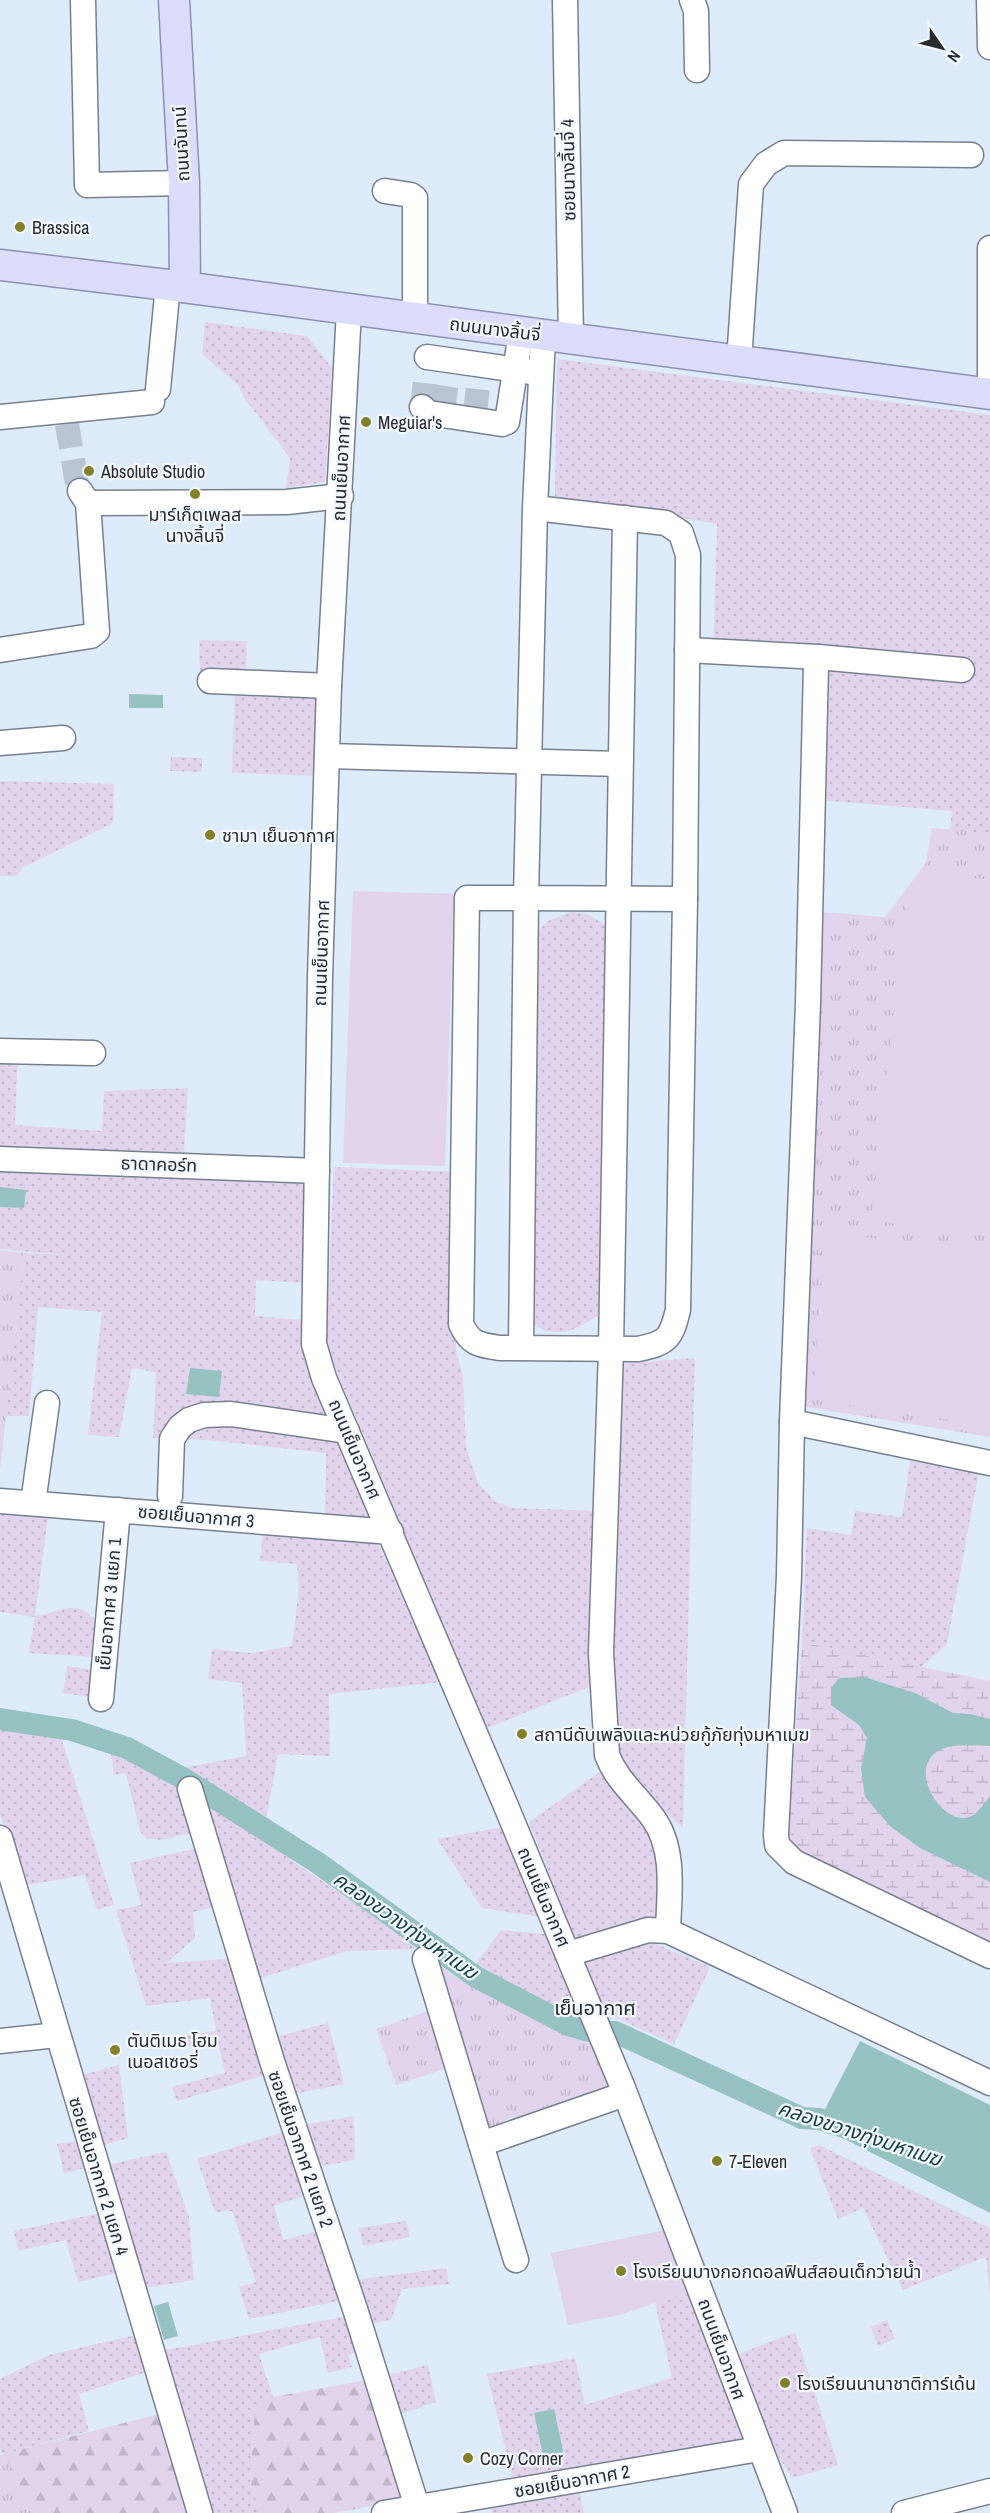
<svg xmlns="http://www.w3.org/2000/svg" width="990" height="2513" font-family="'Archivo Narrow','Noto Sans Thai',sans-serif">
	<defs>
		<pattern id="grass-tufts" width="24" height="20" patternUnits="userSpaceOnUse" patternTransform="scale(1.5)"><rect width="24" height="20" fill="#e2d4ed"/><path d="M3 7l-1-3M5 7V3M7 7l1-3M15 17l-1-3M17 17v-4M19 17l1-3" fill="none" stroke="#c2b6cc"/></pattern>
		<pattern id="forest-firs" width="22" height="20" patternUnits="userSpaceOnUse" patternTransform="scale(1.5)"><rect width="22" height="20" fill="#e2d4ed"/><path d="M5 1l3.5 6h-7zM16 11l3.5 6h-7z" fill="#c2b6cc"/></pattern>
		<pattern id="wetland-marsh" width="20" height="14" patternUnits="userSpaceOnUse" patternTransform="scale(1.5)"><rect width="20" height="14" fill="#e2d4ed"/><path d="M1 5h8M5 5V1M11 12h8M15 12V8" fill="none" stroke="#c2b6cc"/></pattern>
		<pattern id="garden-dots" width="8" height="8" patternUnits="userSpaceOnUse" patternTransform="scale(1.5)"><rect width="8" height="8" fill="#e2d4ed"/><path d="M2 2h.1M6 6h.1" fill="none" stroke="#c2b6cc" stroke-width="1.8" stroke-linecap="round"/></pattern>
	</defs>
	<rect width="100%" height="100%" fill="#deebfa"/>
	<g fill="url(#grass-tufts)">
		<polygon points="932,828 990,832 990,1437 806,1407 823,912 885,917 926,863"/>
		<polygon points="0,1250 25,1253 0,1470"/>
		<polygon points="437,1962 451,1974 599,2048 610,2083 606,2091 517,2122 512,2116 504,2121 501,2128 488,2132"/>
		<polygon points="431,2010 450,2067 396,2085 376,2029"/>
		<polygon points="3,2454 36,2513 0,2513 0,2455"/>
	</g>
	<g fill="url(#forest-firs)">
		<polygon points="367,2380 402,2500 334,2513 260,2513 250,2481 255,2405 273,2397"/>
		<polygon points="159,2414 192,2513 36,2513 3,2454"/>
	</g>
	<polygon fill="url(#wetland-marsh)" points="802,1642 990,1681 990,1945 803,1858 788,1837"/>
	<g fill="#e2d4ed">
		<polygon points="925,871 990,880 990,1236 871,1221 906,896"/>
		<polygon points="353,891 454,894 445,1166 343,1163"/>
		<polygon points="825,1232 990,1253 990,1426 813,1399"/>
		<polygon points="670,2229 695,2289 620,2315 568,2325 551,2253"/>
	</g>
	<g fill="url(#garden-dots)">
		<polygon points="205,322 307,336 332,368 325,482 286,488 290,458 244,397 238,385 202,354"/>
		<polygon points="557,359 990,415 990,834 950,829 952,811 818,800 824,671 713,661 717,524 555,496"/>
		<polygon points="199,640 247,641 246,673 200,672"/>
		<polygon points="235,686 318,688 317,776 232,773"/>
		<polygon points="171,757 202,758 202,772 170,771"/>
		<polygon points="0,781 114,784 113,823 22,868 17,876 0,876"/>
		<path d="M571 912C588 912 598 919 610 930L605 1310C581 1329 557 1342 530 1322L535 934 548 921Z"/>
		<polygon points="0,1056 18,1057 15,1125 102,1131 104,1091 188,1088 184,1151 196,1177 306,1178 305,1283 256,1280 255,1316 304,1320 378,1519 325,1515 326,1453 208,1440 153,1438 156,1372 132,1368 119,1437 88,1435 102,1312 38,1307 29,1416 6,1416 25,1253 65,1255 0,1249"/>
		<polygon points="334,1167 457,1172 456,1351 463,1376 466,1448 479,1485 495,1501 512,1508 599,1511 596,1684 487,1728 326,1346"/>
		<polygon points="695,1358 683,1828 619,1771 608,1751 618,1364"/>
		<polygon points="910,1461 979,1471 947,1644 921,1667 802,1642 807,1528 851,1535 855,1511 902,1517"/>
		<path d="M0 1513 48 1517 35 1616C67 1611 78 1595 101 1628L95 1657 29 1653 35 1617 0 1612Z"/>
		<polygon points="263,1531 371,1542 380,1547 415,1627 443,1682 329,1694 330,1756 278,1754 266,1818 182,1768 246,1756 242,1683 208,1679 212,1649 251,1653 292,1646 299,1588 297,1564 260,1561"/>
		<polygon points="67,1666 94,1670 90,1697 63,1693"/>
		<polygon points="0,1730 60,1734 114,1905 97,1910 85,1875 22,1886 0,1814"/>
		<path d="M110 1746 138 1759 175 1783 190 1833C173 1836 150 1848 140 1831L126 1773 114 1775Z"/>
		<polygon points="604,1769 653,1831 659,1851 661,1916 654,1943 710,1967 674,2044 603,2012 529,1822"/>
		<polygon points="202,1799 412,1942 415,1949 348,1951 257,1979"/>
		<polygon points="509,1826 548,1918 482,1908 437,1839"/>
		<polygon points="194,1849 213,1907 193,1912 195,1938 166,1963 230,1959 266,2075 177,2101 172,2087 225,2073 218,2042 182,2048 180,2036 216,2031 210,1998 146,2006 116,1910 141,1905 130,1863"/>
		<polygon points="501,1930 555,1935 592,2026 582,2026 571,2023 472,1969"/>
		<polygon points="328,2023 344,2084 293,2094 275,2037"/>
		<polygon points="119,2065 128,2138 101,2146 79,2076"/>
		<polygon points="354,2116 355,2160 322,2166 315,2163 303,2125"/>
		<polygon points="286,2131 309,2195 274,2205 283,2240 322,2230 343,2300 249,2319 239,2287 256,2282 232,2211 215,2212 197,2159"/>
		<polygon points="82,2140 90,2167 64,2173 57,2144"/>
		<polygon points="819,2145 990,2228 990,2294 986,2257 903,2290 863,2208 838,2219 810,2148"/>
		<polygon points="166,2152 189,2217 194,2280 145,2288 107,2165"/>
		<polygon points="101,2213 117,2273 78,2282 66,2240 18,2251 14,2231"/>
		<polygon points="406,2221 410,2237 363,2246 359,2228"/>
		<polygon points="446,2268 449,2284 402,2289 391,2320 368,2324 354,2280"/>
		<polygon points="695,2289 749,2439 514,2483 487,2374 575,2358 585,2405 672,2378 655,2303"/>
		<polygon points="348,2316 359,2351 348,2355 352,2367 328,2373 320,2337 259,2354 273,2397 255,2406 250,2481 260,2513 208,2513 160,2351"/>
		<polygon points="887,2320 895,2339 878,2346 871,2327"/>
		<polygon points="795,2332 838,2465 792,2478 769,2442 739,2354"/>
		<polygon points="136,2335 147,2369 143,2373 79,2394 89,2431 3,2454 0,2449 0,2379 49,2355"/>
		<polygon points="428,2365 436,2402 397,2415 385,2376"/>
		<polygon points="579,2489 584,2513 492,2513 490,2506"/>
	</g>
	<g fill="#96c3c2">
		<polygon points="129,694 163,695 163,708 129,708"/>
		<polygon points="0,1187 26,1190 24,1208 0,1207"/>
		<polygon points="190,1368 222,1371 219,1397 186,1394"/>
		<path d="M864 1677 915 1693 953 1713 970 1714 990 1719V1746C974 1746 949 1742 935 1753 907 1775 949 1834 975 1814 980 1809 985 1802 990 1796V1882L920 1848 891 1827 865 1797 861 1769 867 1738 859 1725 831 1705V1688L839 1678Z"/>
		<polygon points="860,2041 990,2105 990,2213 817,2125"/>
		<polygon points="168,2302 178,2336 164,2340 154,2306"/>
		<polygon points="554,2409 564,2456 544,2460 534,2413"/>
	</g>
	<g fill="none" stroke-linecap="round" stroke-linejoin="round">
		<polyline stroke="#96c3c2" stroke-width="22" points="0,1719 72,1730 127,1748 186,1780 318,1863 476,1977 568,2025 589,2031 615,2032 802,2118 819,2119 847,2128"/>
		<g stroke="#b9c5d2" stroke-width="24" stroke-dasharray="24 12" stroke-linecap="butt">
			<polyline points="422,407 426,372"/>
			<polyline points="443,410 448,375"/>
			<polyline points="475,413 479,378"/>
			<polyline points="67,424 78,490"/>
		</g>
		<defs>
			<g id="minor">
				<polyline points="83,0 87,185 184,183"/>
				<polyline points="565,0 571,339"/>
				<polyline points="692,0 696,11 697,70"/>
				<polyline points="989,0 990,47"/>
				<polyline points="385,191 411,195 415,198 415,319"/>
				<polyline points="990,248 990,389"/>
				<polyline points="349,310 329,686 320,977 314,1344 324,1378 506,1806 623,2088 785,2513"/>
				<polyline points="427,357 532,372"/>
				<polyline points="739,361 751,184 766,164 784,153 971,155"/>
				<polyline points="158,389 168,285"/>
				<polyline points="422,407 429,413 502,424 507,422 521,333"/>
				<polyline points="0,417 152,402"/>
				<polyline points="88,503 287,502 341,496"/>
				<polyline points="535,508 666,523 681,533 688,555 685,899 526,898 535,508 543,336"/>
				<path d="M625 518 611 1349 601 1653 607 1755C617 1781 637 1796 653 1818 676 1849 669 1895 668 1931"/>
				<polyline points="0,650 91,636 97,631 88,503 80,491"/>
				<polyline points="687,650 818,657"/>
				<polyline points="210,681 329,686"/>
				<polyline points="0,743 63,738"/>
				<polyline points="327,756 620,764"/>
				<polyline points="0,1051 93,1053"/>
				<polyline points="0,1159 317,1171"/>
				<path d="M521 1348 526 898H467L461 1324C470 1344 479 1345 500 1348L638 1349C667 1343 671 1339 678 1310L685 899"/>
				<polyline points="792,1422 808,1003 816,665 818,657 962,670"/>
				<polyline points="990,1463 792,1422 789,1576 776,1835 777,1845 794,1862 990,1956"/>
				<polyline points="170,1496 172,1439 180,1427 189,1420 204,1415 231,1414 347,1431"/>
				<polyline points="0,1501 391,1532"/>
				<polyline points="33,1503 47,1403"/>
				<polyline points="101,1699 118,1510"/>
				<polyline points="190,1789 272,2061 355,2309 419,2513"/>
				<polyline points="0,1838 200,2513"/>
				<polyline points="568,1954 648,1930 668,1931 990,2083"/>
				<polyline points="425,1959 516,2260"/>
				<polyline points="0,2041 57,2035"/>
				<polyline points="481,2144 625,2094"/>
				<polyline points="384,2513 759,2449"/>
				<polyline points="904,2513 990,2491"/>
			</g>
			<g id="major">
				<polyline points="174,0 184,183 185,287"/>
				<polyline points="0,265 168,285 990,394"/>
			</g>
		</defs>
		<use href="#minor" stroke="#76818f" stroke-width="27"/>
		<use href="#major" stroke="#8c91b3" stroke-width="33"/>
		<use href="#minor" stroke="#fff" stroke-width="24"/>
		<use href="#major" stroke="#dbddfb" stroke-width="30"/>
	</g>
	<g fill="#828028" stroke="#f2f8fe" stroke-width="2">
		<circle cx="20" cy="227" r="6"/>
		<circle cx="366" cy="422" r="6"/>
		<circle cx="89" cy="471" r="6"/>
		<circle cx="195" cy="494" r="6"/>
		<circle cx="210" cy="835" r="6"/>
		<circle cx="522" cy="1734" r="6"/>
		<circle cx="115" cy="2050" r="6"/>
		<circle cx="717" cy="2161" r="6"/>
		<circle cx="621" cy="2271" r="6"/>
		<circle cx="785" cy="2383" r="6"/>
		<circle cx="468" cy="2458" r="6"/>
	</g>
	<g text-anchor="middle" dominant-baseline="central" stroke-width="4.5" stroke-linejoin="round" paint-order="stroke">
		<g font-size="18" fill="#272c31" stroke="#f2f8fe">
			<text transform="translate(181 144) rotate(-93)">ถนนจันทน์</text>
			<text transform="translate(568 170) rotate(-91)">ซอยนางลิ้นจี่ 4</text>
			<text transform="translate(495 329) rotate(7)">ถนนนางลิ้นจี่</text>
			<text transform="translate(341 468) rotate(-87)">ถนนเย็นอากาศ</text>
			<text transform="translate(321 953) rotate(-88)">ถนนเย็นอากาศ</text>
			<text transform="translate(159 1164) rotate(2)">ธาดาคอร์ท</text>
			<text transform="translate(355 1449) rotate(67)">ถนนเย็นอากาศ</text>
			<text transform="translate(196 1516) rotate(5)">ซอยเย็นอากาศ 3</text>
			<text transform="translate(109 1604) rotate(-85)">เย็นอากาศ 3 แยก 1</text>
			<text transform="translate(544 1897) rotate(67)">ถนนเย็นอากาศ</text>
			<text transform="translate(301 2149) rotate(71)">ซอยเย็นอากาศ 2 แยก 2</text>
			<text transform="translate(99 2176) rotate(73)">ซอยเย็นอากาศ 2 แยก 4</text>
			<text transform="translate(722 2349) rotate(70)">ถนนเย็นอากาศ</text>
			<text transform="translate(572 2481) rotate(-10)">ซอยเย็นอากาศ 2</text>
		</g>
		<g font-size="18" fill="#272c31" stroke="#f2f8fe" text-anchor="start">
			<text x="32" y="227">Brassica</text>
			<text x="378" y="422">Meguiar's</text>
			<text x="101" y="471">Absolute Studio</text>
			<text x="195" y="514" text-anchor="middle">มาร์เก็ตเพลส<tspan x="195" dy="21">นางลิ้นจี่</tspan></text>
			<text x="222" y="835">ชามา เย็นอากาศ</text>
			<text x="534" y="1734">สถานีดับเพลิงและหน่วยกู้ภัยทุ่งมหาเมฆ</text>
			<text x="127" y="2040">ตันติเมธ โฮม<tspan x="127" dy="21">เนอสเซอรี่</tspan></text>
			<text x="729" y="2161">7-Eleven</text>
			<text x="633" y="2271">โรงเรียนบางกอกดอลฟินส์สอนเด็กว่ายน้ำ</text>
			<text x="797" y="2383">โรงเรียนนานาชาติการ์เด้น</text>
			<text x="480" y="2458">Cozy Corner</text>
		</g>
		<g font-size="20" font-style="italic" fill="#164141" stroke="#f2f8fe">
			<text transform="translate(406 1925) rotate(35)">คลองขวางทุ่งมหาเมฆ</text>
			<text transform="translate(860 2133) rotate(18)">คลองขวางทุ่งมหาเมฆ</text>
		</g>
		<g font-size="20" fill="#272c31" stroke="#f2f8fe">
			<text x="595" y="2007">เย็นอากาศ</text>
		</g>
	</g>
	<g transform="translate(942 48) rotate(125)" stroke="#f2f8fe" stroke-width="4.5" paint-order="stroke">
	<path d="M0-4.5L10 22L0 15L-10 22Z" fill="#272c31"/>
	<text y="-9" font-size="16" font-weight="bold" text-anchor="middle" fill="#272c31">N</text>
	</g>
</svg>
